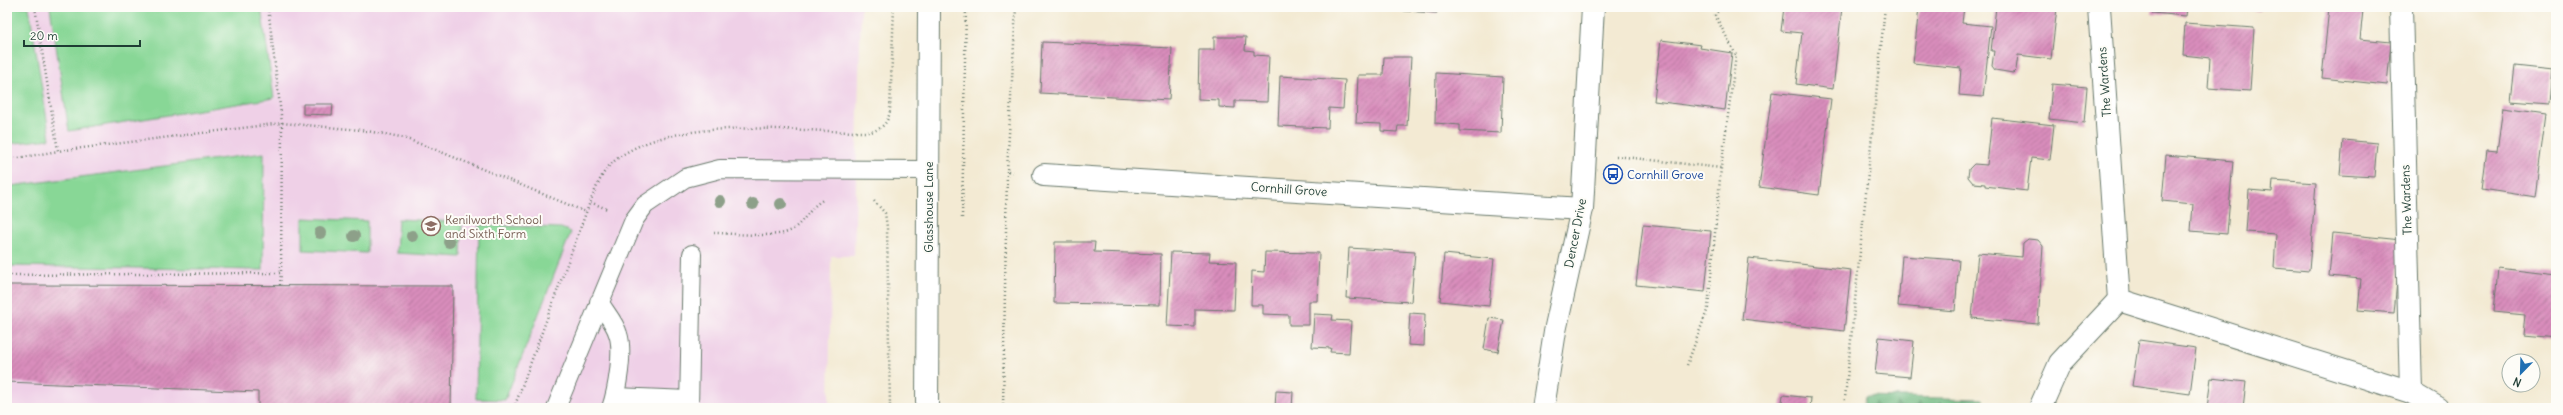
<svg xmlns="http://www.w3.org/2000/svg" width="2563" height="415" font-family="Delius,sans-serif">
	<defs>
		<pattern id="forest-firs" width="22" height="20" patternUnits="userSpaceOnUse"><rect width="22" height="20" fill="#6eb87f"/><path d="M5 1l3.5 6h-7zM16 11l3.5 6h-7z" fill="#5a9769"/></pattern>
		<pattern id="building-hatch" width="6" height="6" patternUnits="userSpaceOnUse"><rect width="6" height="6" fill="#d98dbc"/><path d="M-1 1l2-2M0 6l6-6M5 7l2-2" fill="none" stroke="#af749a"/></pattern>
	</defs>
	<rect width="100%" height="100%" fill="#fdfcf7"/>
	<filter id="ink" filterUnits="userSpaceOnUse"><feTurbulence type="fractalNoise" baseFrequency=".025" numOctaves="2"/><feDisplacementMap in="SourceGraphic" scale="8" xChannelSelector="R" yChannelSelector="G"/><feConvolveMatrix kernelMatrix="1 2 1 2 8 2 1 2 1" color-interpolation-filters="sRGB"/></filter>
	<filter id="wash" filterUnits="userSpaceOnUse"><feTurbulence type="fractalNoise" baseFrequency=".012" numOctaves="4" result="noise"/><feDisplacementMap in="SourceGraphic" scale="16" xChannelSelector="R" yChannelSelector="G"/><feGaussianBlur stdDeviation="0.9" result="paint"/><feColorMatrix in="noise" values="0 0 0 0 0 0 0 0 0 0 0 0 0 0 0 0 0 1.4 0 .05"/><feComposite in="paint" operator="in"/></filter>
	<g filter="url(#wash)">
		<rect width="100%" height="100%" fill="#f3ead3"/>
		<polygon fill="#efd0e7" points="7,7 861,7 854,256 831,256 829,408 7,408"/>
		<g fill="#88d796" stroke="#548a65">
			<polygon points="7,7 29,7 50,139 7,144"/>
			<polygon points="50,7 261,7 274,98 69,131"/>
			<polygon points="264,153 263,270 9,266 11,186"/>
			<polygon points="303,218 367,221 367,253 303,250"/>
			<polygon points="398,219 462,222 461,257 396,253"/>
			<polygon points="479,225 561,228 571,232 505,400 476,399"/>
		</g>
		<polygon fill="url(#forest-firs)" stroke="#467a5a" points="1865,396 1983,399 1985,408 1863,408"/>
		<g id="blocks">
			<g fill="url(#building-hatch)">
				<polygon points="1404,7 1437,7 1437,13 1404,11"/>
				<polygon points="1784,7 1842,7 1833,89 1796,84 1802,33 1781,31"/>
				<polygon points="1919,7 1964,7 1962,23 1991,26 1983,97 1959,95 1961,68 1913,63"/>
				<polygon points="1996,7 2057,8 2051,59 2018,55 2016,70 2013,73 1995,70 1992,66 1994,51 1991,51"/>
				<polygon points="2153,7 2187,7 2186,16 2152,13"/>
				<polygon points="2220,7 2260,7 2259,11"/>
				<polygon points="2329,7 2363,10 2360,39 2391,42 2387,85 2322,78"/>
				<polygon points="2185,23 2254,28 2250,91 2208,88 2210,58 2183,55"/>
				<polygon points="1214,37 1246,37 1245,50 1254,51 1254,55 1269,56 1267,102 1235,101 1235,108 1219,107 1219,100 1198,99 1199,50 1214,50"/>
				<polygon points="1661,40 1701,45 1700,48 1732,53 1725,110 1654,101"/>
				<polygon points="1042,42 1172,48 1169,100 1040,93"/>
				<polygon points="1384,57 1411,57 1407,126 1398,126 1397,132 1381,131 1381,124 1356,123 1358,75 1383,75"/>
				<polygon points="2515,66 2552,70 2549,104 2511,101"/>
				<polygon points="1436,73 1503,77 1501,133 1460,131 1460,125 1435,123"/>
				<polygon points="1280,76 1345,80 1343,109 1329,108 1328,128 1278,126"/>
				<polygon points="2052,84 2087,87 2084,123 2049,119"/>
				<polygon points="1772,92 1831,99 1819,195 1759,187"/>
				<polygon points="303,104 333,104 332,115 303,114"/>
				<polygon points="2503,107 2546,113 2535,197 2482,189 2487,150 2497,151"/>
				<polygon points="1992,118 2054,125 2050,160 2031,158 2027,191 1985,186 1985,184 1973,183 1968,177 1969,169 1974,164 1987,165"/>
				<polygon points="2343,140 2377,143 2374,177 2340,175"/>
				<polygon points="2166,155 2233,161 2227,234 2191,231 2193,204 2162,201"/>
				<polygon points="2273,180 2316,183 2309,271 2274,268 2276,234 2246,232 2249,190 2272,192"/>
				<polygon points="1643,225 1711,231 1705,292 1636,285"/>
				<polygon points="2333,233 2401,240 2394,313 2358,310 2361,279 2329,276"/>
				<polygon points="2028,239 2038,240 2043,246 2038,324 1972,318 1978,253 2022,257 2023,243"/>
				<polygon points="1055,242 1095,242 1094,252 1161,254 1160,305 1054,303"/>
				<polygon points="1349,248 1415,252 1411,302 1346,298"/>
				<polygon points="1171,252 1210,253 1209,261 1236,262 1234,310 1195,309 1195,327 1167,326"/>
				<polygon points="1265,252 1319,253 1317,301 1309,301 1309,325 1289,325 1289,315 1263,314 1263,305 1251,305 1252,271 1264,272"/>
				<polygon points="1444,254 1494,259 1489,306 1440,301"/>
				<polygon points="1902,256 1959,260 1955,311 1898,306"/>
				<polygon points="1749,258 1851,270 1844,331 1742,319"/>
				<polygon points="2498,268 2556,275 2556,338 2523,335 2525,315 2494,312"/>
				<polygon points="7,285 453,286 451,408 258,408 258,392 7,382"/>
				<polygon points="1410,313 1425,314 1424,346 1408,345"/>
				<polygon points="1314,314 1333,315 1332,320 1351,321 1349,353 1330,352 1331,348 1312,347"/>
				<polygon points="1489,318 1504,320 1498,352 1484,349"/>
				<polygon points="1879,337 1914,341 1910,377 1875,374"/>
				<polygon points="2139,340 2196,348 2190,394 2132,386"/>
				<polygon points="2211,378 2246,382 2243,408 2207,408"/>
				<polygon points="1276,391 1293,392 1292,408 1275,408"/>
				<polygon points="1783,395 1811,398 1810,408 1781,408"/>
			</g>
		</g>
	</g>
	<g filter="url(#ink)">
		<use href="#blocks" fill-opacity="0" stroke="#697a6c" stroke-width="1"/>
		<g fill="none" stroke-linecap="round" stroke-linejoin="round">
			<defs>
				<g id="lane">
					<path d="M599 302C605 312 615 323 618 334 624 351 617 391 611 408"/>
					<polyline points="615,397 689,400"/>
					<polyline points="556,408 634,220 645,205 685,178 720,169 928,170"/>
					<polyline points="689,408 692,254"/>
				</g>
				<g id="street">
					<polyline points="2099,7 2119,300 2411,392 2438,408"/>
					<polyline points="2401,7 2411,392"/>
					<polyline points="1044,175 1582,209"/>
					<polyline points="1543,408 1555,331 1582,209 1593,7"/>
					<polyline points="2040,408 2060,363 2119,300"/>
				</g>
				<polyline id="secondary" points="927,408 929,7"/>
			</defs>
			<use href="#lane" stroke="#697a6c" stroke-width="20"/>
			<use href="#street" stroke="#697a6c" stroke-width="24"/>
			<use href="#secondary" stroke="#697a6c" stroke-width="24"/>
			<g stroke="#697a6c" stroke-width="2.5" stroke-dasharray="1 3" stroke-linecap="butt">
				<polyline points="35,7 58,151 282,123 361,130 401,137 434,149 586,212"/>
				<polyline points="1616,156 1721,168 1736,55 1715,15 1721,7"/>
				<polyline points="7,160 58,151"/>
				<polyline points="1013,172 1007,171 1016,7"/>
				<polyline points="874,201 885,213 887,227 890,408"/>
				<path d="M590 202C596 189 601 173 612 163 669 112 798 133 870 132 882 129 888 123 890 111L894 7"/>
				<polyline points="962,218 966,7"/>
				<path d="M714 233C732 233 777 239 792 230 805 221 810 207 823 200"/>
				<polyline points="7,275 281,273 282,123 268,7"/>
				<polyline points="280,285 281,273"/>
				<polyline points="1687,365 1708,308 1721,168"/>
				<polyline points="514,408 590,202 607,209"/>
				<polyline points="1003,408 1007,171"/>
				<polyline points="1844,408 1885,7"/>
			</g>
			<use href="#lane" stroke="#fff" stroke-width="18"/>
			<use href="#street" stroke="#fff" stroke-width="22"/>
			<use href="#secondary" stroke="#fff" stroke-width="22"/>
		</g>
		<g fill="#8da089">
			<circle cx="720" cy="201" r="6"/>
			<circle cx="753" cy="204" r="6"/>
			<circle cx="781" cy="204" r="6"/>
			<circle cx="320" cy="233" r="6"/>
			<circle cx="354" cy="236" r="6"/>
			<circle cx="412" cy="236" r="6"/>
			<circle cx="449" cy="242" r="6"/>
		</g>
	</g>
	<defs>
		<symbol id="bus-ring" viewBox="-11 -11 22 22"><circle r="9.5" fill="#fdfcf7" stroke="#1a4fb4" stroke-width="1.5"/><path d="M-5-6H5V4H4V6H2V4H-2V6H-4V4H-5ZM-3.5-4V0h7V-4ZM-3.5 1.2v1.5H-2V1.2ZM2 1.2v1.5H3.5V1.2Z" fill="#1a4fb4"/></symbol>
		<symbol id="school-ring" viewBox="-11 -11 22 22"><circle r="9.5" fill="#fdfcf7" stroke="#8d6e63" stroke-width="1.5"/><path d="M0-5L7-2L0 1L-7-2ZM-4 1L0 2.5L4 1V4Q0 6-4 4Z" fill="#8d6e63"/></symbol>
	</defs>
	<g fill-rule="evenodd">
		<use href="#bus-ring" x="1602" y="163" width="22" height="22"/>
		<use href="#school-ring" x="420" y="215" width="22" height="22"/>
	</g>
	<g text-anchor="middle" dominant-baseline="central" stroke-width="4" stroke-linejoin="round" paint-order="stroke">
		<g font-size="12" fill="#1f3d34" stroke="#fdfcf7">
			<text transform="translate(2104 82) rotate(-94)">The Wardens</text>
			<text transform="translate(1289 189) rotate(4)">Cornhill Grove</text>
			<text transform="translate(2406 200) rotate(-92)">The Wardens</text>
			<text transform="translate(928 207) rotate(-90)">Glasshouse Lane</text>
			<text transform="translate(1575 233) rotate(-79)">Dencer Drive</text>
		</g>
		<g font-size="12" fill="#164399" stroke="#fdfcf7" text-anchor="start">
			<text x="1627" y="174">Cornhill Grove</text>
		</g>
		<g font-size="12" fill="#785e54" stroke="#fdfcf7" text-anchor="start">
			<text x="445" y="219">Kenilworth School<tspan x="445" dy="14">and Sixth Form</tspan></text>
		</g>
	</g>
	<rect width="2563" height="415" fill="none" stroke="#fdfcf7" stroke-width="24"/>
	<g transform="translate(2521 373) rotate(203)"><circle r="19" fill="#fdfcf7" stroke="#a4b0a9"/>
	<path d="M0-3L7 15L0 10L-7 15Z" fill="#1f6fb2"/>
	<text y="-6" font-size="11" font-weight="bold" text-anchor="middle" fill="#1f3d34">N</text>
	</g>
	<path d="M24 40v6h116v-6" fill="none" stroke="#1f3d34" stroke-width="2"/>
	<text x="30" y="40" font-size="12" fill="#1f3d34" stroke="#fdfcf7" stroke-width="3" paint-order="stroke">20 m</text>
</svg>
